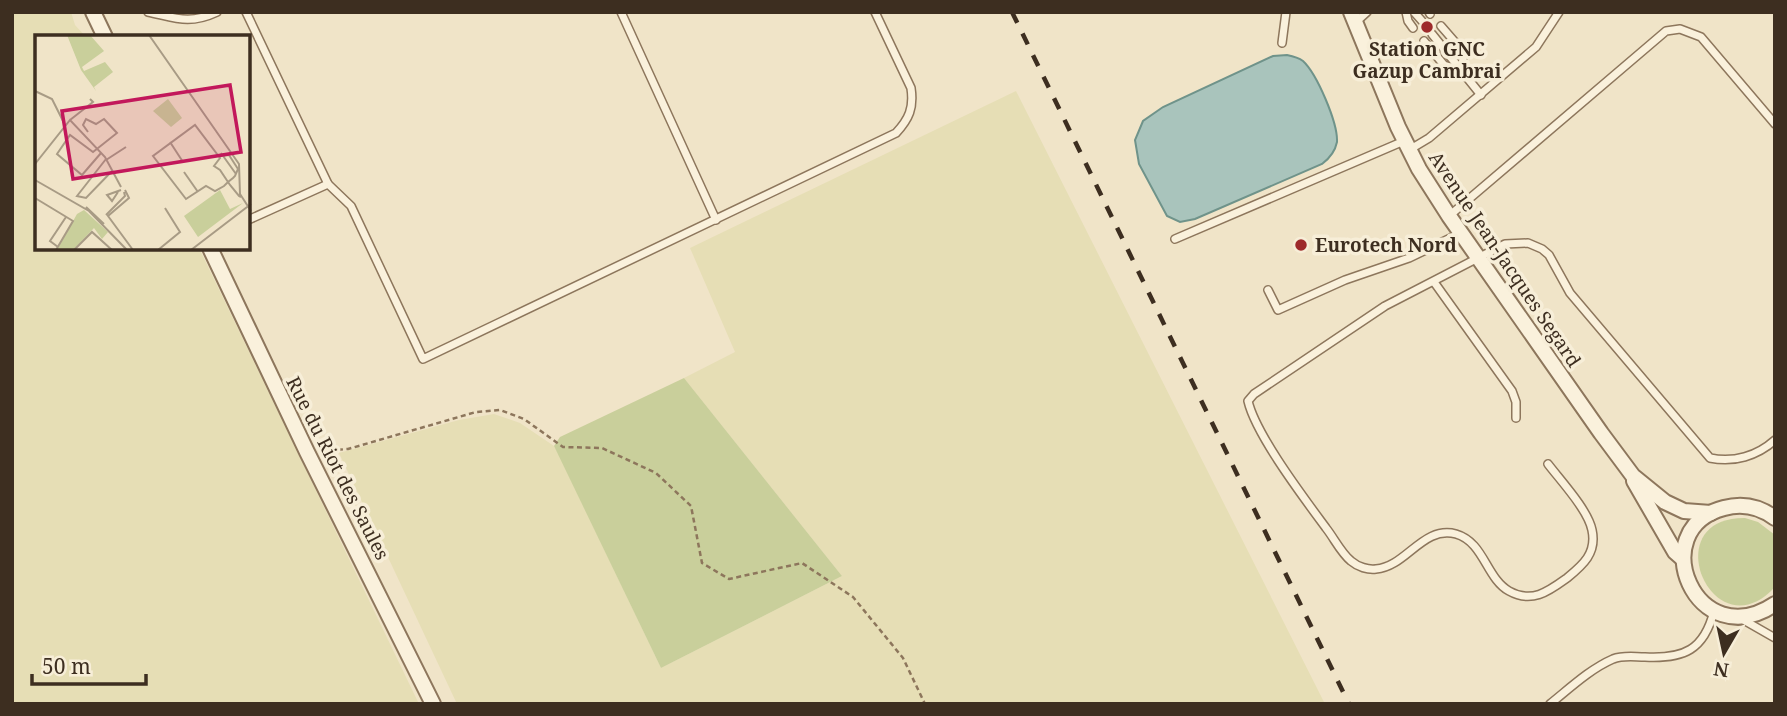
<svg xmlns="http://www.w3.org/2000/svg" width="1787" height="716" font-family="'Noto Serif',serif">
	<rect width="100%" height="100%" fill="#f0e4c8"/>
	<g fill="#e6deb5">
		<polygon points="12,12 71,12 75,25 86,37 37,37 37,248 200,250 419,704 12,704"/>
		<polygon points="1016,91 1325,704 457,704 339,453 459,420 494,414 520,423 554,446 561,459 661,668 842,576 684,378 735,352 690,248"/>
	</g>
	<g fill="#c9cf9b">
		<polygon points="684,378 842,576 661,668 554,446 560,437"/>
		<path d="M1745 518 1758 522 1775 535V587C1713 654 1654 517 1745 518Z"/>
	</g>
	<path fill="#a9c4bc" stroke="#6f938a" stroke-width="2" d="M1287 55C1292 56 1299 58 1303 61 1317 74 1338 123 1337 142 1335 152 1330 158 1322 164L1195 219 1180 222 1167 216 1139 164 1135 140 1143 121 1163 107 1273 56Z"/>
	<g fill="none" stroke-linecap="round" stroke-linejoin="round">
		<defs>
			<g id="service">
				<path d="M148 12C176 18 189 25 217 12"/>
				<path d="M246 12 328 184 351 206 423 359 896 133C909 119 914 108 911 88L875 12"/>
				<polyline points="621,12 716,220"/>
				<polyline points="1406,12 1408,21 1413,28"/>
				<polyline points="1414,12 1422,21"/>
				<polyline points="1429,12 1430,14"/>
				<polyline points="1355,23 1367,12"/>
				<polyline points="1432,34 1481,95"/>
				<polyline points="1424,41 1444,65 1465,72 1461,49 1441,26"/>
				<polyline points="1282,43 1286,12"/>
				<polyline points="1409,150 1429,138 1536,47 1559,12"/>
				<polyline points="1449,216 1666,31 1680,29 1701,37 1775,124"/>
				<polyline points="248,220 328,184"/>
				<polyline points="1175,239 1404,141"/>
				<polyline points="1434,282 1512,391 1516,402 1516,418"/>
				<polyline points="1268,290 1278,310 1345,280 1409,258 1461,233"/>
				<path d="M1548 464C1561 481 1588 510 1592 530 1597 553 1583 565 1567 578 1549 591 1532 604 1509 591 1486 578 1484 542 1456 534 1423 525 1406 567 1376 569 1368 570 1358 567 1351 561 1341 553 1334 538 1326 528 1304 498 1256 435 1248 401L1254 394 1385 306 1505 244 1528 243 1542 249 1549 255 1570 293 1710 458C1734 463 1757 456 1775 440"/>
				<polyline points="1740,618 1775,638"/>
				<path d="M1550 704C1570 688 1590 669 1613 659 1623 655 1634 657 1645 657 1684 659 1704 650 1714 611"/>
			</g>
			<g id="minor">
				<polyline points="93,12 105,37"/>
				<polyline points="1351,12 1398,127 1419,169 1449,216 1601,433 1633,476 1665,502 1684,511 1711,513"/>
				<polyline points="210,248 307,452 433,704"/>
				<polyline points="1634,481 1675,552 1683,559"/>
				<path d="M1775 518C1760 507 1742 503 1724 508 1643 529 1696 657 1775 604"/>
			</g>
		</defs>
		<use href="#service" stroke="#8d765c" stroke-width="10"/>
		<use href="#minor" stroke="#8d765c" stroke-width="18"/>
		<polyline stroke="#8d765c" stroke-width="2.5" stroke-dasharray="5 3.5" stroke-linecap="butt" points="321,451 348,449 476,412 500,410 524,419 563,447 602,448 656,473 691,506 702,563 729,579 802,563 853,597 903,658 925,704"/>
		<use href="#service" stroke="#faf1dc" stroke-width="7"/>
		<use href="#minor" stroke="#faf1dc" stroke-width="14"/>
		<polyline stroke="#3d2e20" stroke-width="4.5" stroke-dasharray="12 12" stroke-linecap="butt" points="1012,12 1349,704"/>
	</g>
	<g fill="#9e2a2b" stroke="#f7eed8" stroke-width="2.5">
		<circle cx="1427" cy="27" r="7"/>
		<circle cx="1301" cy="245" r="7"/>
	</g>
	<g text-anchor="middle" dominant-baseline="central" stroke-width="7" stroke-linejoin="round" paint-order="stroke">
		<g font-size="19" font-weight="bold" fill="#3d2e20" stroke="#f7eed8">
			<text x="1427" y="49">Station GNC<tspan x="1427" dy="22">Gazup Cambrai</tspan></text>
			<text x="1315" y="245" text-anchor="start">Eurotech Nord</text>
		</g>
		<g font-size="19" fill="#3d2e20" stroke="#f7eed8">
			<text transform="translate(1505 259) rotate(56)">Avenue Jean-Jacques Segard</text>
			<text transform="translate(338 468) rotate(63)">Rue du Riot des Saules</text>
		</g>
	</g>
	<g transform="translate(35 35)">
		<rect width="215" height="215" fill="#f0e4c8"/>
		<path d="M32 0H55L69 16 47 32 49 36 70 27 78 37 59 52 61 56 46 35ZM133 64 147 83 136 92 118 76ZM185 155 195 174 208 168 163 202 149 181ZM49 175 73 197 67 204 59 193 38 215H22L42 179Z" fill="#c9cf9b"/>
		<path fill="none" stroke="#a89b85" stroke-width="2" d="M114 0 204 129 205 159 216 176M0 56 17 64 29 88M35 85 58 67 55 64M53 97 48 90 51 84 61 89 69 84 82 98 58 117 35 100 22 119 47 140 66 118M135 107 148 127M186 118 201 139M183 121 194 120 203 134 200 141 198 143 193 147 189 151 180 156 171 151 151 164 118 121 160 90 185 123 179 131 185 135 195 150 204 161 206 162M71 124 42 161 51 163 78 135M71 125 91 112M0 129 35 85 70 122 86 152M149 137 163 157M0 145 54 176 92 215M90 155 94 163 73 181 98 215M83 157 77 166 72 160 86 155M0 163 38 186 21 215M51 172 69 189M71 180 90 161 89 157M23 212 15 206 31 182M39 215 57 197 77 215M123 215 145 197 130 173M156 215 216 169"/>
		<path fill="#c2185b" fill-opacity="0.15" stroke="#c2185b" stroke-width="3.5" d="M195 50 206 117 38 144 27 76Z"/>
		<rect width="215" height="215" fill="none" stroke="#3d2e20" stroke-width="3.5"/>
	</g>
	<rect width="1787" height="716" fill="none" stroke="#3d2e20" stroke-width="28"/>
	<g transform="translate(1724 653) rotate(189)" stroke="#f7eed8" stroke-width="5" paint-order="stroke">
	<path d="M0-5L12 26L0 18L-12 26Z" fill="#3d2e20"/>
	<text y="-10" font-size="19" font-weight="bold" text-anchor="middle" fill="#3d2e20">N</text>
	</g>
	<path d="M32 674v10h114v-10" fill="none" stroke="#3d2e20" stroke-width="3.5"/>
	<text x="42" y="674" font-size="21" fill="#3d2e20" stroke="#f7eed8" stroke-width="5" paint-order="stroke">50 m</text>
</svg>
